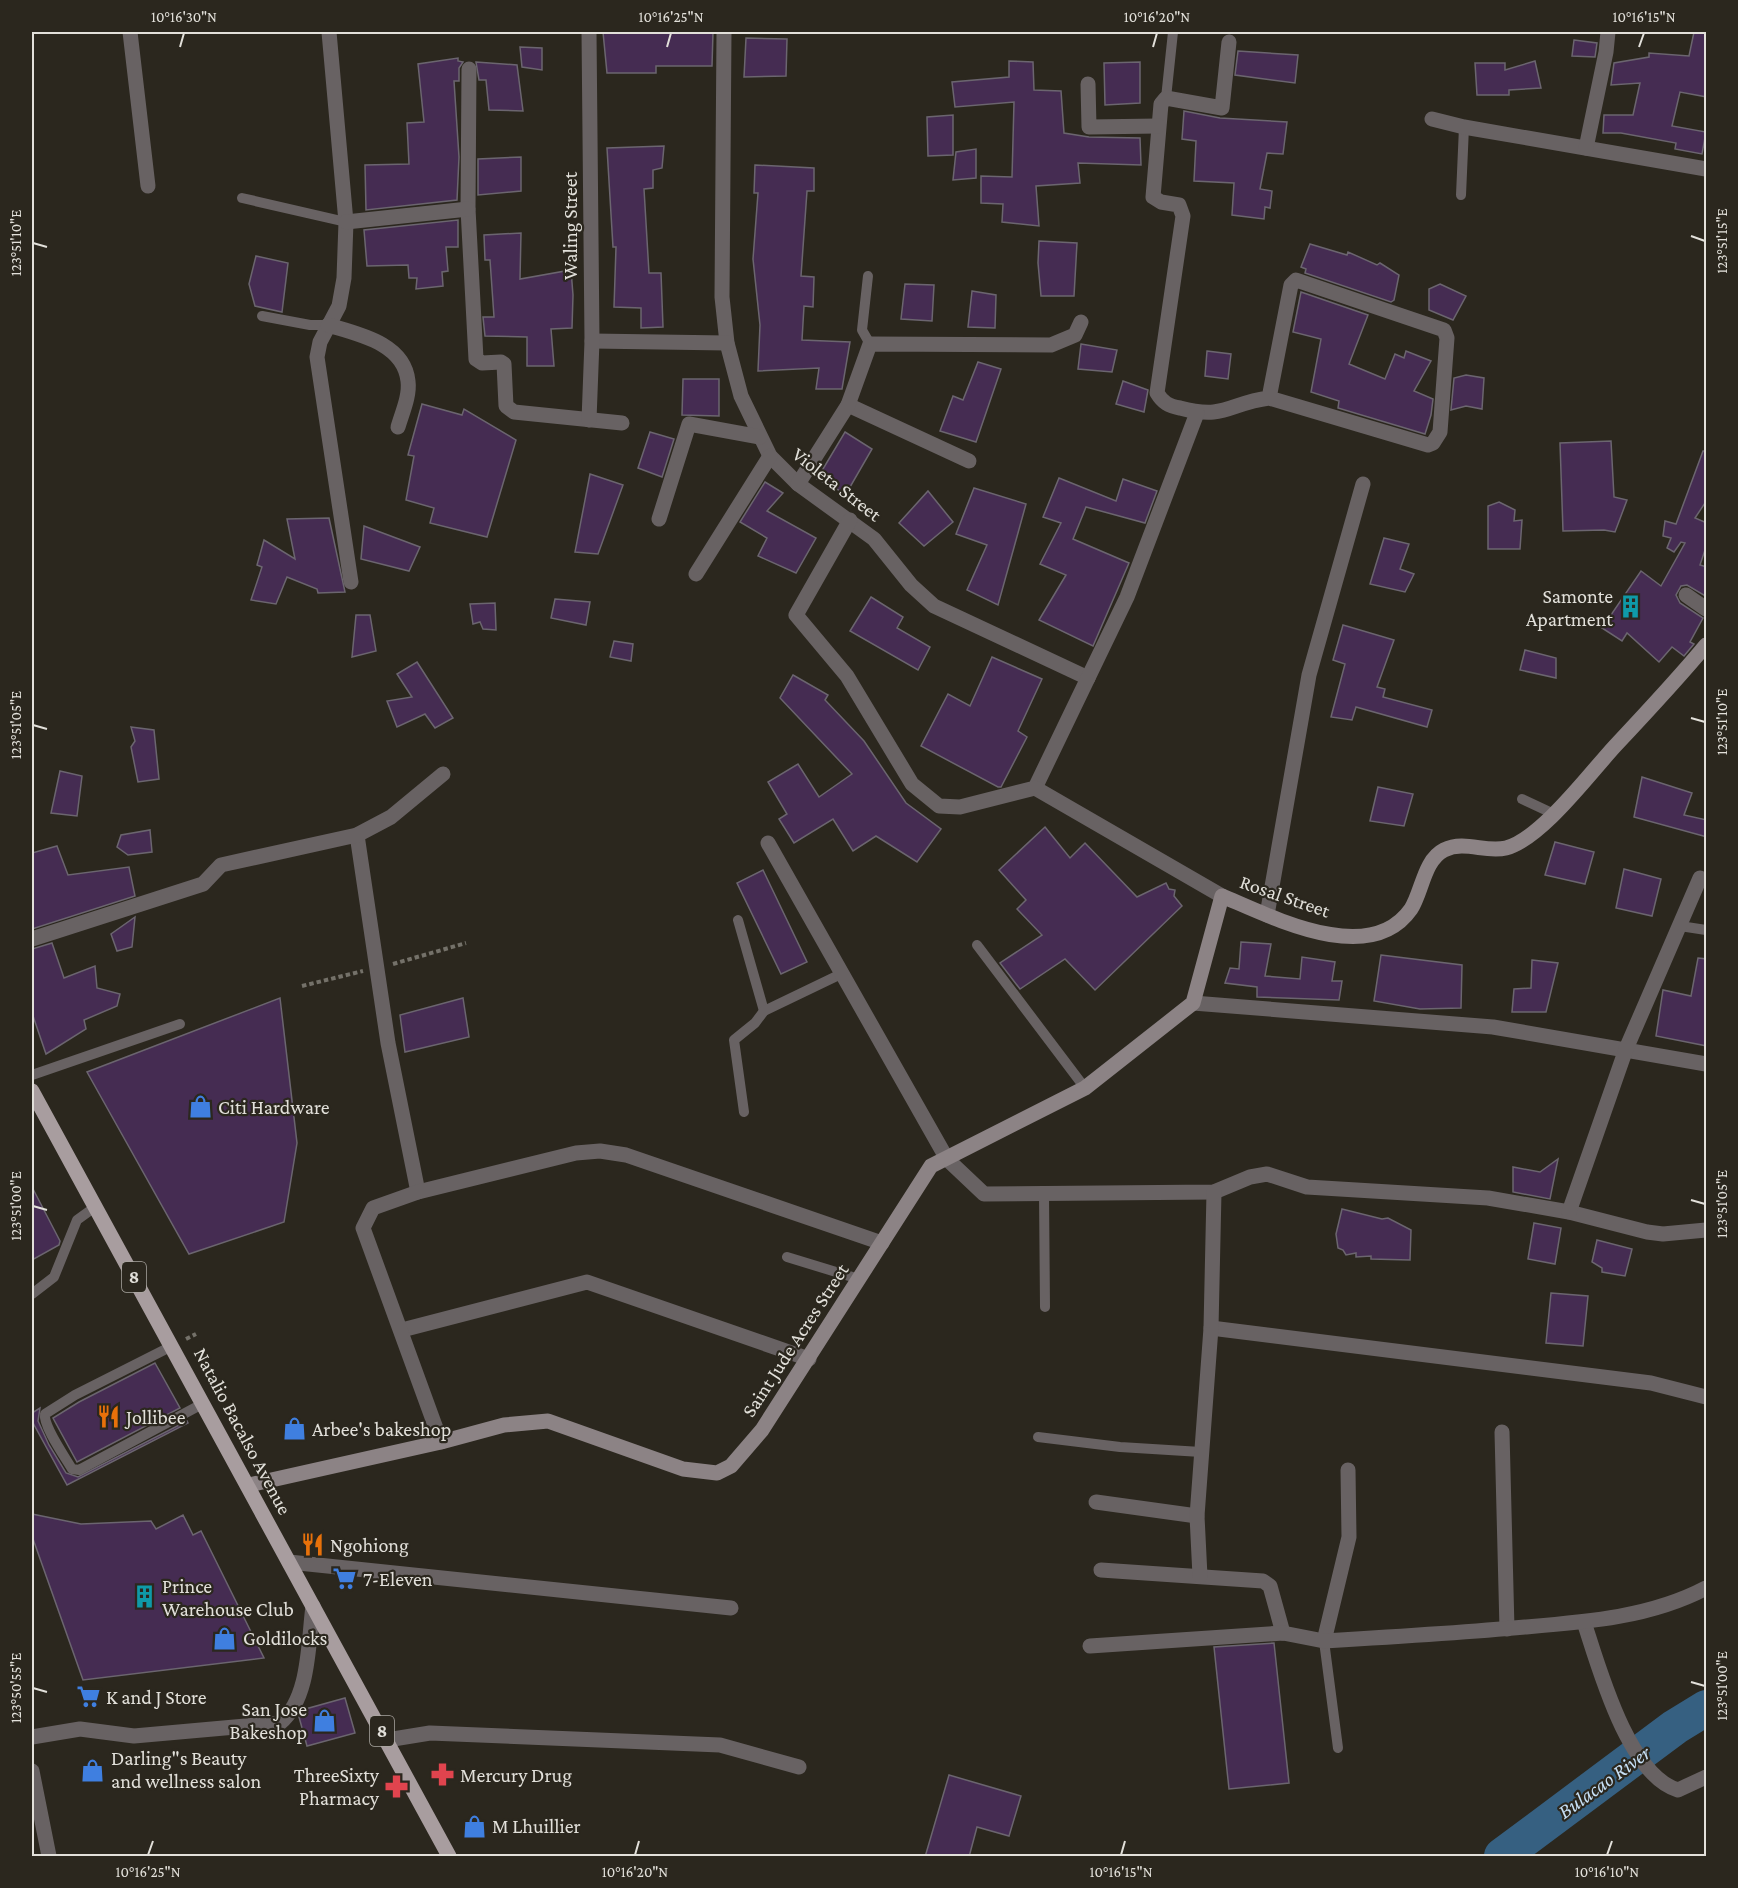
<svg xmlns="http://www.w3.org/2000/svg" width="1738" height="1888" font-family="'Crimson Pro',serif">
	<rect width="100%" height="100%" fill="#2b271e"/>
	<g fill="none" stroke-linecap="round" stroke-linejoin="round">
		<polyline stroke="#366081" stroke-width="36" points="1502,1856 1675,1727 1706,1708"/>
	</g>
	<g fill="#452c52" stroke="#6b656f" stroke-width="1.5">
		<polygon points="603,32 713,32 712,66 656,66 656,73 607,73"/>
		<polygon points="1694,32 1707,32 1707,97 1680,92 1672,126 1706,132 1702,154 1675,149 1676,143 1621,133 1603,133 1604,115 1633,115 1640,83 1611,85 1614,63 1649,57 1649,53 1689,56"/>
		<polygon points="746,38 787,39 786,76 744,77"/>
		<polygon points="1574,40 1597,43 1595,57 1572,56"/>
		<polygon points="520,47 542,48 542,70 522,67"/>
		<polygon points="1238,51 1298,55 1295,83 1235,75"/>
		<polygon points="458,58 458,61 463,62 459,68 459,81 454,81 459,157 457,200 366,210 365,165 409,164 407,123 424,122 418,64"/>
		<polygon points="1009,61 1033,62 1034,90 1061,91 1064,133 1089,137 1140,138 1141,165 1078,163 1080,183 1036,186 1039,226 1002,222 1003,204 981,203 981,176 1012,177 1014,102 955,107 952,82 1009,77"/>
		<polygon points="1535,61 1541,88 1509,90 1509,95 1477,95 1475,63 1505,63 1505,70"/>
		<polygon points="476,62 517,65 523,111 489,110 486,80 479,80"/>
		<polygon points="1140,62 1140,103 1105,105 1104,63"/>
		<polygon points="1184,111 1220,118 1287,122 1283,154 1267,153 1260,189 1272,191 1270,208 1265,207 1264,219 1232,215 1234,183 1194,181 1196,141 1182,139"/>
		<polygon points="953,115 953,155 928,156 927,117"/>
		<polygon points="664,146 662,168 653,170 653,188 644,189 649,273 661,273 663,327 641,328 641,308 614,307 616,247 613,247 607,148"/>
		<polygon points="976,149 976,178 953,180 956,152"/>
		<polygon points="521,157 521,191 478,195 478,159"/>
		<polygon points="755,165 814,168 814,191 807,191 801,276 814,277 813,307 804,306 802,340 850,342 842,389 816,389 819,368 758,371 760,325 753,259 758,193 754,193"/>
		<polygon points="458,220 458,247 446,247 448,271 442,272 443,286 416,289 417,278 409,278 408,265 367,266 364,230"/>
		<polygon points="521,233 520,279 571,270 573,295 572,328 551,329 554,366 527,366 527,337 485,336 483,317 494,317 490,260 485,260 484,235"/>
		<polygon points="1039,241 1077,243 1074,296 1041,296 1038,263"/>
		<polygon points="1310,244 1347,255 1348,252 1377,265 1380,263 1399,275 1394,300 1391,302 1305,273 1306,269 1301,267"/>
		<polygon points="256,256 288,263 282,312 255,306 249,284"/>
		<polygon points="905,284 934,285 932,321 901,319"/>
		<polygon points="1440,284 1466,296 1453,320 1429,310 1429,289"/>
		<polygon points="972,291 996,295 995,328 968,327"/>
		<polygon points="1301,292 1368,315 1349,364 1385,379 1395,354 1404,358 1406,351 1431,361 1414,391 1433,399 1431,415 1425,434 1338,408 1339,401 1311,392 1321,339 1293,332"/>
		<polygon points="1081,344 1117,350 1112,372 1078,369"/>
		<polygon points="1207,351 1231,354 1228,379 1205,376"/>
		<polygon points="978,362 1001,369 976,442 940,431 953,396 963,400"/>
		<polygon points="1466,375 1484,378 1482,409 1466,406 1451,410 1454,378"/>
		<polygon points="683,379 719,379 719,416 682,415"/>
		<polygon points="1123,381 1148,390 1144,412 1116,404"/>
		<polygon points="422,404 462,415 464,409 516,440 487,537 430,523 434,508 406,500 414,456 408,455"/>
		<polygon points="650,432 674,439 662,477 638,468"/>
		<polygon points="845,432 872,449 846,494 817,479"/>
		<polygon points="1611,441 1614,497 1627,500 1615,532 1604,530 1563,531 1560,443"/>
		<polygon points="1703,451 1707,451 1707,500 1695,518 1707,523 1707,544 1700,565 1707,567 1707,597 1687,585 1681,586 1676,595 1680,603 1703,618 1690,642 1694,644 1684,656 1672,647 1659,662 1627,633 1622,641 1602,628 1641,571 1661,586 1685,543 1681,542 1674,552 1667,548 1671,538 1663,536 1665,521 1676,524"/>
		<polygon points="590,474 623,485 598,554 575,552"/>
		<polygon points="1059,478 1116,501 1123,479 1157,491 1145,523 1086,507 1073,539 1129,563 1093,646 1039,620 1066,575 1040,564 1061,523 1043,517"/>
		<polygon points="765,482 783,493 767,511 816,538 796,573 758,556 767,538 740,522"/>
		<polygon points="974,488 1026,504 998,605 967,590 987,545 956,534"/>
		<polygon points="928,491 953,522 924,546 899,523"/>
		<polygon points="1499,502 1515,510 1514,521 1522,520 1520,549 1488,549 1488,506"/>
		<polygon points="329,518 345,592 318,593 317,589 287,577 276,604 251,600 262,567 257,565 264,540 295,559 287,519"/>
		<polygon points="364,526 420,547 409,571 361,559"/>
		<polygon points="1384,538 1409,544 1400,569 1414,574 1405,592 1370,584"/>
		<polygon points="871,597 903,617 897,628 930,647 918,670 850,631"/>
		<polygon points="555,599 590,602 586,625 551,618"/>
		<polygon points="495,603 496,630 483,629 480,622 473,624 470,604"/>
		<polygon points="356,615 370,615 376,651 352,657"/>
		<polygon points="1343,625 1394,640 1377,687 1385,689 1383,697 1432,710 1427,727 1356,707 1352,720 1331,717 1345,664 1333,660"/>
		<polygon points="614,641 633,644 631,661 610,657"/>
		<polygon points="1525,650 1556,658 1556,678 1520,670"/>
		<polygon points="992,657 1042,679 1018,731 1027,737 1001,787 998,787 921,746 948,694 970,706"/>
		<polygon points="417,662 453,718 435,728 425,714 397,727 387,701 412,697 397,674"/>
		<polygon points="793,675 828,695 825,700 864,741 906,803 941,829 917,862 876,836 853,851 833,819 794,843 779,819 787,814 768,782 798,764 819,797 852,774 780,698"/>
		<polygon points="131,727 154,730 159,779 138,782 131,747 135,741"/>
		<polygon points="60,771 82,776 77,816 51,813"/>
		<polygon points="1642,777 1692,793 1684,815 1707,820 1707,837 1634,817"/>
		<polygon points="1378,787 1413,794 1404,826 1370,821"/>
		<polygon points="1045,827 1070,858 1085,843 1137,897 1166,883 1169,889 1175,890 1174,896 1182,906 1095,990 1065,959 1020,989 1000,963 1042,935 1017,909 1026,900 999,870"/>
		<polygon points="150,830 152,852 128,855 117,847 121,835"/>
		<polygon points="1555,842 1594,852 1585,884 1545,875"/>
		<polygon points="57,846 68,875 129,867 135,896 32,929 32,853"/>
		<polygon points="1624,869 1661,879 1652,916 1616,908"/>
		<polygon points="763,870 807,962 781,974 737,883"/>
		<polygon points="135,917 132,947 117,951 111,934"/>
		<polygon points="1241,942 1271,944 1265,976 1300,979 1302,957 1335,962 1332,981 1342,981 1339,1000 1257,997 1257,987 1225,983 1230,968 1239,969"/>
		<polygon points="52,943 64,978 95,966 97,988 120,994 117,1006 84,1020 86,1029 46,1054 32,1013 32,949"/>
		<polygon points="1381,955 1462,965 1461,1008 1420,1009 1374,1001"/>
		<polygon points="1698,958 1707,959 1707,1046 1656,1036 1663,990 1691,996"/>
		<polygon points="1532,960 1558,963 1546,1012 1512,1012 1514,989 1531,988"/>
		<polygon points="280,998 297,1143 284,1222 189,1254 87,1072"/>
		<polygon points="463,998 469,1037 405,1052 400,1015"/>
		<polygon points="1558,1159 1550,1199 1513,1192 1513,1167 1540,1172"/>
		<polygon points="32,1187 60,1241 59,1245 32,1260"/>
		<polygon points="1342,1209 1382,1219 1388,1218 1411,1230 1410,1260 1371,1259 1371,1256 1356,1257 1356,1253 1346,1255 1343,1250 1338,1248 1336,1234"/>
		<polygon points="1534,1223 1561,1228 1555,1264 1528,1259"/>
		<polygon points="1597,1240 1632,1249 1625,1276 1602,1272 1602,1268 1592,1262"/>
		<polygon points="1551,1293 1588,1296 1583,1346 1546,1343"/>
		<polygon points="155,1363 180,1408 77,1462 53,1418 79,1402"/>
		<polygon points="40,1408 38,1421 49,1445 66,1473 78,1477 187,1421 188,1423 67,1485 32,1421 32,1413"/>
		<polygon points="32,1514 81,1524 151,1521 156,1529 183,1515 193,1535 201,1531 264,1658 83,1680 32,1536"/>
		<polygon points="1274,1643 1289,1783 1229,1789 1214,1647"/>
		<polygon points="345,1698 355,1733 307,1746 299,1717 302,1710"/>
		<polygon points="949,1775 1021,1796 1009,1836 977,1827 969,1857 925,1857"/>
	</g>
	<g fill="none" stroke-linecap="round" stroke-linejoin="round">
		<g stroke="#747169" stroke-width="4" stroke-dasharray="4.5 3" stroke-linecap="butt">
			<polyline points="393,964 466,943"/>
			<polyline points="302,986 363,971"/>
			<polyline points="186,1339 196,1334"/>
		</g>
		<g stroke="#686263" stroke-width="10">
			<polyline points="1166,98 1173,32"/>
			<polyline points="1461,195 1464,127"/>
			<polyline points="242,198 346,222"/>
			<polyline points="868,276 862,330 870,344"/>
			<polyline points="262,316 310,325 328,325"/>
			<polyline points="1522,799 1554,814"/>
			<polyline points="738,920 764,1011"/>
			<polyline points="1680,926 1706,930"/>
			<polyline points="977,945 1085,1088"/>
			<polyline points="32,1075 180,1024"/>
			<polyline points="744,1112 734,1040 755,1023 764,1011 841,974"/>
			<polyline points="1044,1194 1045,1307"/>
			<polyline points="787,1257 859,1279"/>
			<polyline points="32,1294 54,1277 77,1220 95,1207"/>
			<path d="M172 1346 75 1395 45 1414C43 1426 65 1457 72 1469L79 1470 204 1403"/>
			<polyline points="1038,1437 1120,1447 1201,1452"/>
			<polyline points="1324,1641 1338,1748"/>
		</g>
		<g stroke="#686263" stroke-width="15">
			<polyline points="130,32 148,186"/>
			<polyline points="329,32 346,222 344,278 339,306 320,342 317,357 351,582"/>
			<polyline points="724,32 722,297 727,343 741,396 770,456 798,484 874,539 911,585 934,606 1088,678"/>
			<path d="M1229 42 1222 108 1166 98 1161 104 1153 197 1161 202 1179 205 1183 216 1157 393C1163 403 1169 406 1180 408 1226 420 1229 403 1269 398L1428 445 1433 443 1440 432 1447 338 1444 330 1296 280 1291 285 1269 398"/>
			<polyline points="469,69 468,209 476,359 482,363 501,362 504,364 506,406 514,412 622,423"/>
			<polyline points="1088,84 1089,127 1158,126"/>
			<polyline points="1432,119 1464,127 1706,169"/>
			<polyline points="1586,148 1606,52 1608,32"/>
			<polyline points="346,222 468,209"/>
			<path d="M328 325C358 334 404 343 408 381 410 396 402 413 398 427"/>
			<polyline points="592,341 727,343"/>
			<polyline points="848,405 969,461"/>
			<polyline points="589,420 592,341 589,32"/>
			<polyline points="798,484 848,405 870,344 1051,345 1075,335 1081,322"/>
			<polyline points="659,519 689,424 760,437"/>
			<polyline points="850,520 796,615 847,676 912,784 939,806 960,807 1035,788 1127,597 1197,413"/>
			<polyline points="696,574 770,456"/>
			<polyline points="1686,595 1706,609"/>
			<polyline points="1035,788 1222,896"/>
			<polyline points="357,835 388,1043 418,1192"/>
			<polyline points="768,843 947,1159 984,1194 1214,1192 1250,1177 1267,1174 1307,1187 1488,1198 1569,1212 1647,1232 1663,1234 1706,1230"/>
			<polyline points="1267,915 1309,675 1363,484"/>
			<polyline points="32,939 203,884 221,865 357,835 391,817 443,774"/>
			<polyline points="1193,1003 1493,1027 1706,1064"/>
			<polyline points="1569,1212 1626,1049 1700,878"/>
			<polyline points="1211,1328 1651,1383 1706,1397"/>
			<polyline points="402,1330 587,1282 809,1359"/>
			<polyline points="1502,1432 1507,1629"/>
			<polyline points="441,1442 363,1228 373,1208 418,1192 576,1153 600,1151 626,1155 882,1243"/>
			<polyline points="1096,1502 1197,1516"/>
			<polyline points="289,1562 731,1608"/>
			<polyline points="1101,1570 1263,1581 1270,1586 1283,1633"/>
			<polyline points="1200,1576 1197,1516 1211,1328 1214,1192"/>
			<path d="M1584 1622C1599 1668 1628 1775 1678 1790L1706 1777"/>
			<polyline points="1324,1641 1349,1537 1348,1470"/>
			<path d="M1090 1646 1283 1633 1324 1641C1391 1637 1458 1633 1525 1627 1587 1622 1651 1617 1706 1588"/>
			<path d="M32 1737 80 1729 134 1736 280 1723C310 1698 308 1643 313 1606"/>
			<polyline points="387,1740 430,1733 720,1745 799,1767"/>
			<polyline points="32,1771 49,1856"/>
		</g>
		<path stroke="#8c8385" stroke-width="15" d="M249 1485 441 1442 504 1425 548 1421 683 1469 717 1473 731 1466 762 1430 931 1166 1085 1088 1193 1003 1222 896C1272 917 1370 968 1411 909 1422 892 1424 860 1444 850 1465 840 1485 853 1506 848 1541 839 1590 773 1615 746 1646 713 1677 680 1706 645"/>
		<polyline stroke="#a89d9f" stroke-width="15" points="32,1091 449,1856"/>
	</g>
	<path fill="none" stroke="#e2e0da" stroke-width="2" d="M180 47 184 33M667 47 671 33M1153 47 1157 33M1639 47 1644 33M1691 236 1705 241M33 243 47 247M1691 718 1705 722M33 725 47 729M1691 1200 1705 1204M33 1206 47 1210M1691 1682 1705 1686M33 1688 47 1692M148 1855 153 1841M635 1855 639 1841M1121 1855 1125 1841M1607 1855 1612 1841"/>
	<defs>
		<symbol id="building-bare" viewBox="-9 -9 18 18"><path d="M-4-6H4V6H1V3H-1V6H-4ZM-2.5-4.3h1.7v1.8h-1.7ZM.8-4.3h1.7v1.8H.8ZM-2.5-1h1.7V.8h-1.7ZM.8-1h1.7V.8H.8Z" fill="#0f9aa8" stroke="#2b271e" stroke-width="2.5" paint-order="stroke"/></symbol>
		<symbol id="shop-bare" viewBox="-9 -9 18 18"><path d="M-5-2.5h2.3a2.7 3.5 0 0 1 5.4 0H5L5.5 6h-11ZM-1.5-2.5h3a1.5 2.3 0 0 0-3 0Z" fill="#3f7fe0" stroke="#2b271e" stroke-width="2.5" paint-order="stroke"/></symbol>
		<symbol id="restaurant-bare" viewBox="-9 -9 18 18"><path d="M-5-6h1v4h1v-4h1v4h1v-4h1v5L-1.5 .5V6h-2V.5L-5-1ZM5-6V6H3V1.5H1.5Q1.5-4 5-6Z" fill="#e8710a" stroke="#2b271e" stroke-width="2.5" paint-order="stroke"/></symbol>
		<symbol id="supermarket-bare" viewBox="-9 -9 18 18"><path d="M-6-5.5h2.5l.6 2H6L4.5 2H-2.5L-4.4-4H-6ZM-1.5 3.2a1.3 1.3 0 1 0 .1 0ZM3 3.2a1.3 1.3 0 1 0 .1 0Z" fill="#3f7fe0" stroke="#2b271e" stroke-width="2.5" paint-order="stroke"/></symbol>
		<symbol id="pharmacy-bare" viewBox="-9 -9 18 18"><path d="M-2-6h4v4h4v4h-4v4h-4v-4h-4v-4h4Z" fill="#e0444e" stroke="#2b271e" stroke-width="2.5" paint-order="stroke"/></symbol>
	</defs>
	<g fill-rule="evenodd">
		<use href="#building-bare" x="1614" y="590" width="33" height="33"/>
		<use href="#shop-bare" x="184" y="1090" width="33" height="33"/>
		<use href="#restaurant-bare" x="92" y="1400" width="33" height="33"/>
		<use href="#shop-bare" x="278" y="1412" width="33" height="33"/>
		<use href="#restaurant-bare" x="296" y="1528" width="33" height="33"/>
		<use href="#supermarket-bare" x="328" y="1562" width="33" height="33"/>
		<use href="#building-bare" x="128" y="1580" width="33" height="33"/>
		<use href="#shop-bare" x="208" y="1622" width="33" height="33"/>
		<use href="#supermarket-bare" x="72" y="1680" width="33" height="33"/>
		<use href="#shop-bare" x="308" y="1704" width="33" height="33"/>
		<use href="#shop-bare" x="76" y="1754" width="33" height="33"/>
		<use href="#pharmacy-bare" x="426" y="1758" width="33" height="33"/>
		<use href="#pharmacy-bare" x="380" y="1770" width="33" height="33"/>
		<use href="#shop-bare" x="458" y="1810" width="33" height="33"/>
	</g>
	<g text-anchor="middle" dominant-baseline="central" stroke-width="4.5" stroke-linejoin="round" paint-order="stroke">
		<g fill="#2b271e" stroke="#aba8a2" stroke-width="1.5">
			<rect x="122" y="1262" width="24" height="30" rx="4.5"/>
			<rect x="370" y="1716" width="24" height="30" rx="4.5"/>
		</g>
		<g font-size="18" font-weight="bold" fill="#e2e0da">
			<text x="134" y="1277">8</text>
			<text x="382" y="1731">8</text>
		</g>
		<g font-size="20" fill="#e2e0da" stroke="#2b271e">
			<text transform="translate(570 226) rotate(-90)">Waling Street</text>
			<text transform="translate(837 484) rotate(38)">Violeta Street</text>
			<text transform="translate(1285 896) rotate(19)">Rosal Street</text>
			<text transform="translate(795 1340) rotate(-57)">Saint Jude Acres Street</text>
			<text transform="translate(243 1431) rotate(62)">Natalio Bacalso Avenue</text>
		</g>
		<g font-size="20" fill="#e2e0da" stroke="#2b271e" text-anchor="start">
			<text x="1613" y="596" text-anchor="end">Samonte<tspan x="1613" dy="23">Apartment</tspan></text>
			<text x="218" y="1107">Citi Hardware</text>
			<text x="126" y="1417">Jollibee</text>
			<text x="312" y="1429">Arbee's bakeshop</text>
			<text x="330" y="1545">Ngohiong</text>
			<text x="363" y="1579">7-Eleven</text>
			<text x="162" y="1586">Prince<tspan x="162" dy="23">Warehouse Club</tspan></text>
			<text x="243" y="1638">Goldilocks</text>
			<text x="106" y="1697">K and J Store</text>
			<text x="307" y="1709" text-anchor="end">San Jose<tspan x="307" dy="23">Bakeshop</tspan></text>
			<text x="111" y="1758">Darling"s Beauty<tspan x="111" dy="23">and wellness salon</tspan></text>
			<text x="379" y="1775" text-anchor="end">ThreeSixty<tspan x="379" dy="23">Pharmacy</tspan></text>
			<text x="460" y="1775">Mercury Drug</text>
			<text x="492" y="1826">M Lhuillier</text>
		</g>
		<g font-size="21" font-style="italic" fill="#c7e0f6" stroke="#2b271e">
			<text transform="translate(1604 1782) rotate(-36)">Bulacao River</text>
		</g>
	</g>
	<rect width="1738" height="1888" fill="none" stroke="#2b271e" stroke-width="66"/>
	<rect x="33" y="33" width="1672" height="1822" fill="none" stroke="#e2e0da" stroke-width="2"/>
	<g font-size="15" text-anchor="middle" fill="#e2e0da">
		<text x="184" y="22">10°16'30"N</text>
		<text x="671" y="22">10°16'25"N</text>
		<text x="1157" y="22">10°16'20"N</text>
		<text x="1644" y="22">10°16'15"N</text>
		<text transform="translate(1722 241) rotate(-90)" y="5">123°51'15"E</text>
		<text transform="translate(16 243) rotate(-90)" y="5">123°51'10"E</text>
		<text transform="translate(1722 722) rotate(-90)" y="5">123°51'10"E</text>
		<text transform="translate(16 725) rotate(-90)" y="5">123°51'05"E</text>
		<text transform="translate(1722 1204) rotate(-90)" y="5">123°51'05"E</text>
		<text transform="translate(16 1206) rotate(-90)" y="5">123°51'00"E</text>
		<text transform="translate(1722 1686) rotate(-90)" y="5">123°51'00"E</text>
		<text transform="translate(16 1688) rotate(-90)" y="5">123°50'55"E</text>
		<text x="148" y="1877">10°16'25"N</text>
		<text x="635" y="1877">10°16'20"N</text>
		<text x="1121" y="1877">10°16'15"N</text>
		<text x="1607" y="1877">10°16'10"N</text>
	</g>
</svg>
